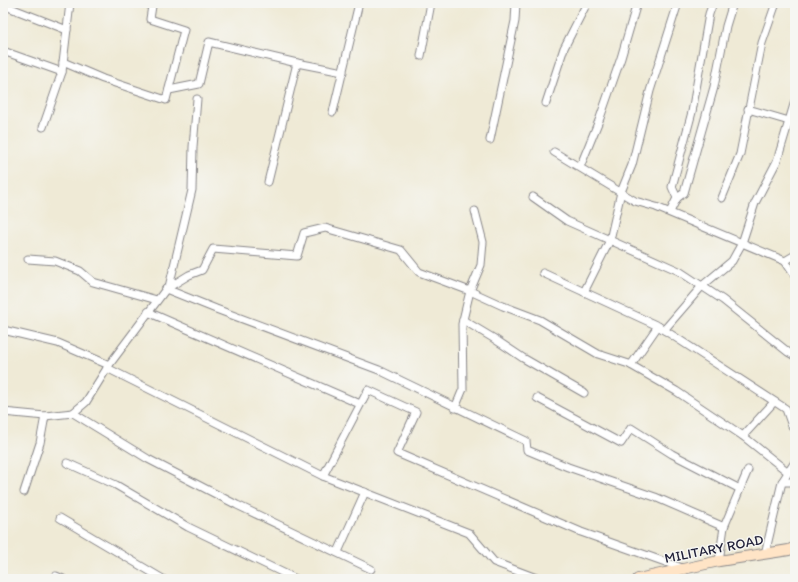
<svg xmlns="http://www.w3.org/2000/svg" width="798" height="582" font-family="Itim,sans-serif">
	<rect width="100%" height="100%" fill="#f6f6f2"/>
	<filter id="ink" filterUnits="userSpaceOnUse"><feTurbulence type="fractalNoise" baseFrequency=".025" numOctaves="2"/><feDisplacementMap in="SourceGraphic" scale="8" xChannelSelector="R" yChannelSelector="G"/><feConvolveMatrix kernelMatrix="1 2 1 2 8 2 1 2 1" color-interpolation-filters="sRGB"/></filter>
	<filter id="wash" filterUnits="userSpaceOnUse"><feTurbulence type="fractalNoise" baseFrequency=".012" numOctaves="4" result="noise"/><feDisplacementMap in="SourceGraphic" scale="16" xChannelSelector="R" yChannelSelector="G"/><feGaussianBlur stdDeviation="0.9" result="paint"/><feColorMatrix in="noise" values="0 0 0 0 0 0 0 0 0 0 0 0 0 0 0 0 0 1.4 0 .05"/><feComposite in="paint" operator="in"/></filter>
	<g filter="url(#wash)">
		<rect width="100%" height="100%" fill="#efead6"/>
	</g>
	<g filter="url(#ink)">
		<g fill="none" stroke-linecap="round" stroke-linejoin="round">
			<defs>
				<g id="street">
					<polyline points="3,5 67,30"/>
					<polyline points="3,51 62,72"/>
					<polyline points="421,56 431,3"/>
					<polyline points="63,62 103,79 166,100 184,30 150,19 152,6 147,3"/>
					<polyline points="169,90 199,84 209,42 297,63"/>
					<polyline points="546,103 564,48 587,3"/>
					<polyline points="748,109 789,121"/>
					<polyline points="333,112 359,3"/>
					<polyline points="43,127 62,72 70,3"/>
					<polyline points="490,140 515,21 516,3"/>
					<polyline points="554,152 635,201 656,207 785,261 795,276"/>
					<polyline points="580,167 600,118 621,58 637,3"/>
					<polyline points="268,182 297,63 343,72"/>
					<polyline points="533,197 567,221 679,271 723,300 788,352 795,356"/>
					<polyline points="677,198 672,187 692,112 709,14 713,3"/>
					<polyline points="722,198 740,154 762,43 776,3"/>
					<polyline points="670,212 677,198 684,193 714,87 726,26 733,3"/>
					<polyline points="28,259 55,261 80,271 93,282 157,300"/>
					<polyline points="785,261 795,255"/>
					<polyline points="543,273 658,326 786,409 792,426 795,428"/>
					<polyline points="169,287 192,190 193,147 197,99"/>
					<polyline points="166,289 216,309 379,370 526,441 527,450 568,467 655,497 724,527"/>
					<polyline points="584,292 610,240 621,192 632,165 650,91 678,3"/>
					<polyline points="148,312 360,404"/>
					<polyline points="463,320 493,338 523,358 584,393"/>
					<polyline points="3,330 58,343 109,365"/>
					<polyline points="664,330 702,286 732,261 742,243 755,203 777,161 795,101"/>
					<polyline points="631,365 658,326"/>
					<polyline points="107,368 323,476 469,533 494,562 539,579"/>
					<polyline points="537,398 621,443 631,428 672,454 740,489"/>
					<polyline points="455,408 463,389 462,324 470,291 481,265 483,242 475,211"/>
					<polyline points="3,412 45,416 73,413 86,402 109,365 166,289 189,275 202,270 213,249 297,256 304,233 325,228 401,250 419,272 470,291 503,306 540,320 598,354 629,364 676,391 743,436 788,472"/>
					<polyline points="73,413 148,459 237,505 371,569"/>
					<polyline points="743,436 774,402"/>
					<polyline points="67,463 116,485 188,527 296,579"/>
					<polyline points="323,476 368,390 416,412 397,453 581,532 685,569"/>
					<polyline points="782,482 795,482"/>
					<polyline points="24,492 40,443 45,416"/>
					<polyline points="60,518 163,579"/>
					<polyline points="338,552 365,492"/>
					<polyline points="765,554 782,482 795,462"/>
					<polyline points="719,561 724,527 748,470"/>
					<polyline points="56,576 63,579"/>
				</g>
				<polyline id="secondary" points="638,579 719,561 789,550 795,547"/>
			</defs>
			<use href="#street" stroke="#888688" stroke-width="9"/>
			<use href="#secondary" stroke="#888688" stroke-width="12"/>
			<use href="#street" stroke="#fff" stroke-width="7"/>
			<use href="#secondary" stroke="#ffe4c6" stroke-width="10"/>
		</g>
	</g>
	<g text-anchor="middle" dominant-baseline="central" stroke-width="3" stroke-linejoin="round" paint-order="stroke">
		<g font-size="14" fill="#22223b" stroke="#f6f6f2">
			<text transform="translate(714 549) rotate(-11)">MILITARY ROAD</text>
		</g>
	</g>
	<rect width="798" height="582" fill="none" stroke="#f6f6f2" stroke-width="16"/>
</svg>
